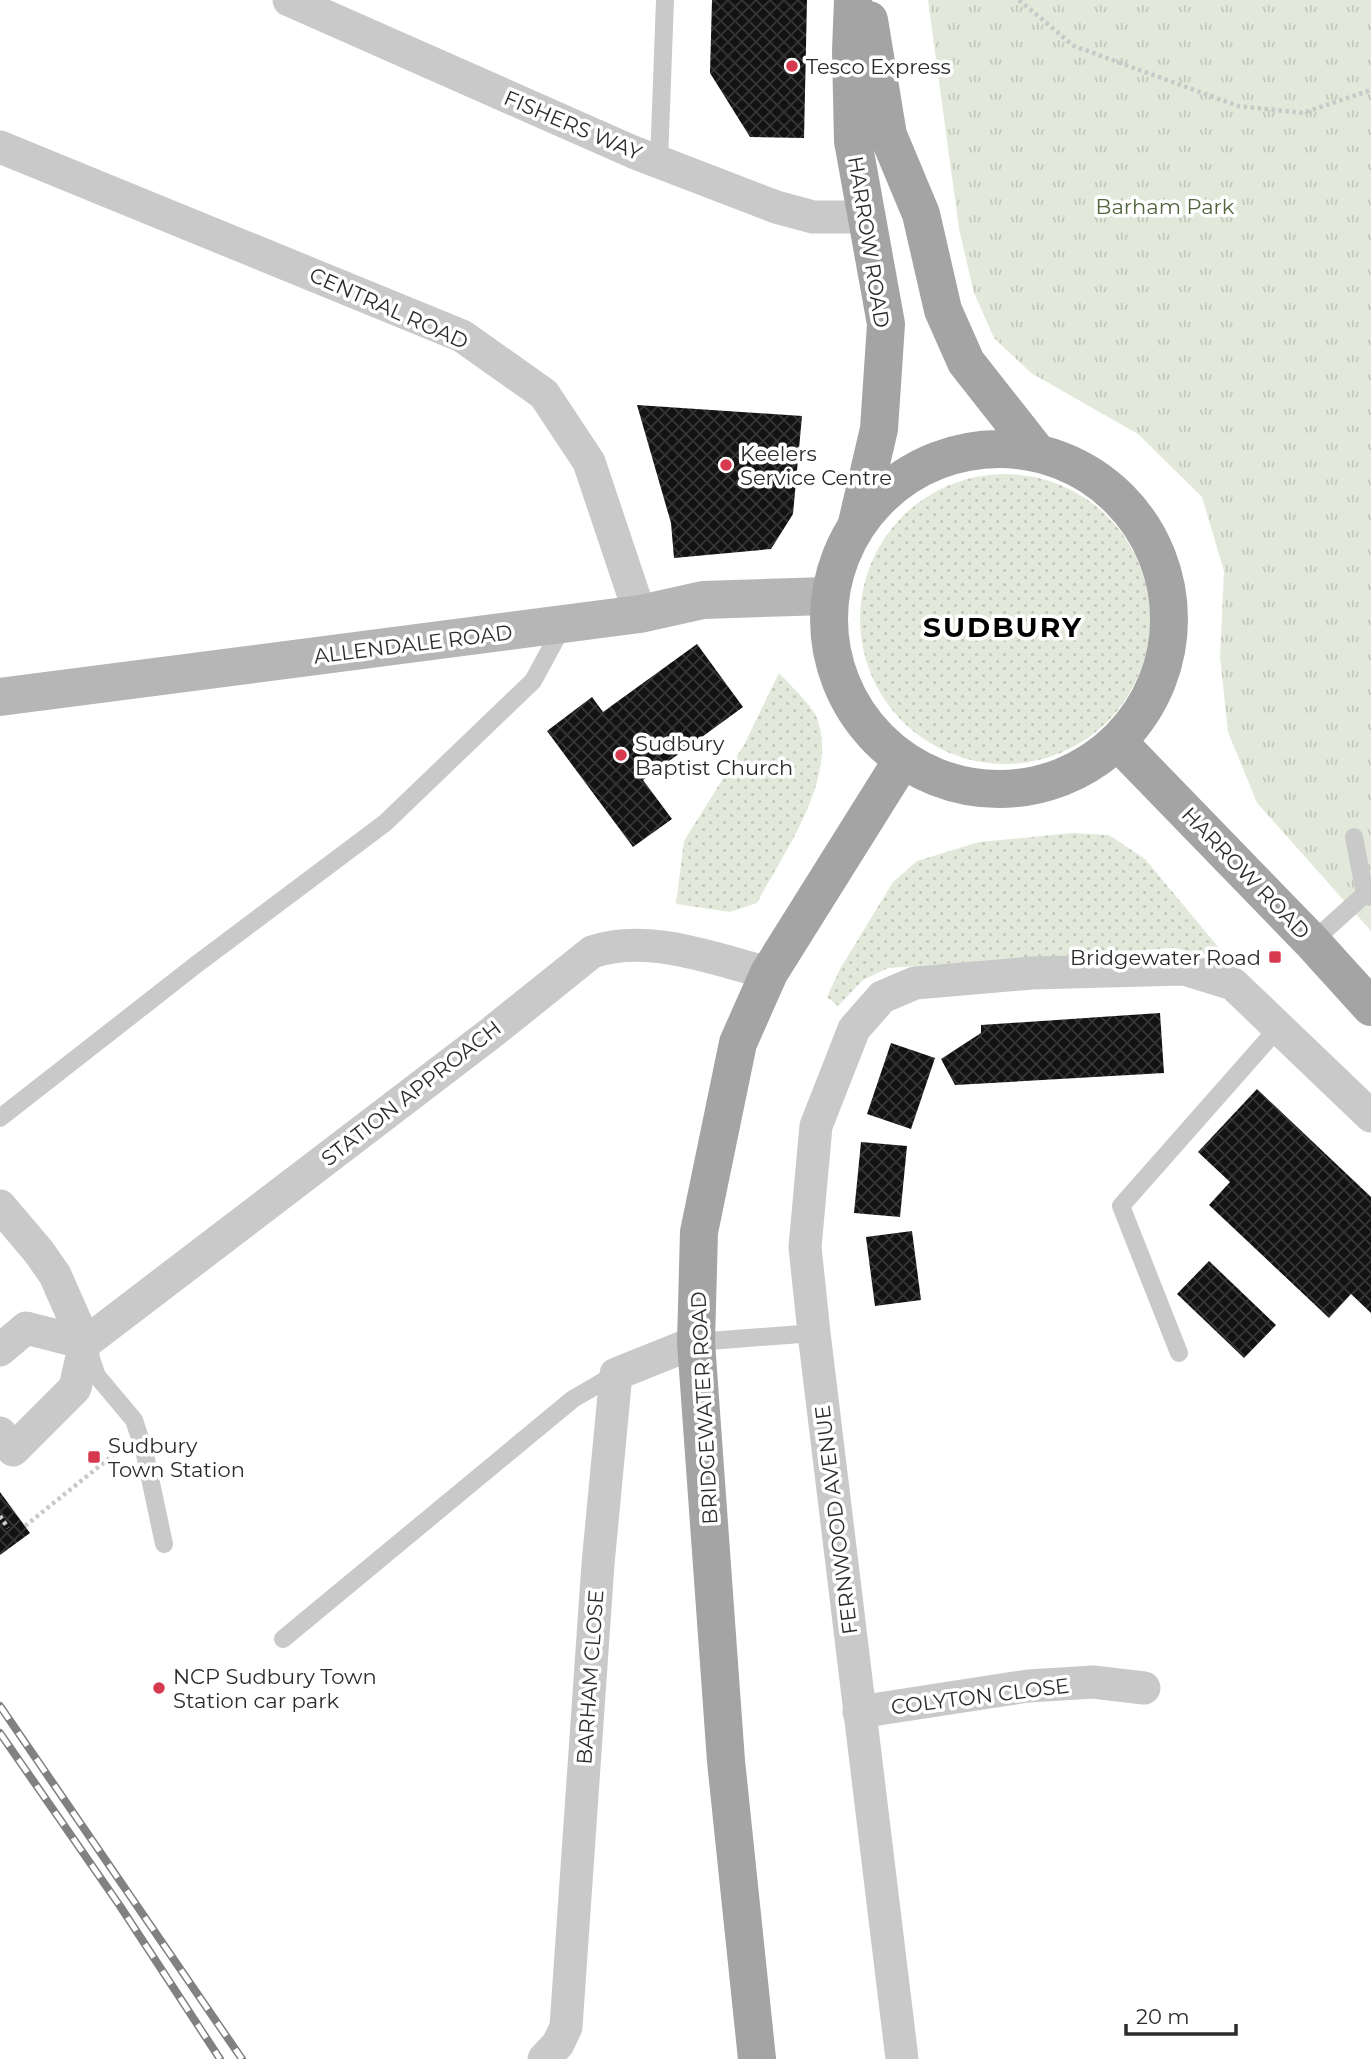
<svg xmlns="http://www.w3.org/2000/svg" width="1371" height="2059" font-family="Montserrat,sans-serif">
	<defs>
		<pattern id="grass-dots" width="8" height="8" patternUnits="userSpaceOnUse" patternTransform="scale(1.75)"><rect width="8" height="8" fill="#e3e9da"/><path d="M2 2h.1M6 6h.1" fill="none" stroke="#c3c8bb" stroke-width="1.8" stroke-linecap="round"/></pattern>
		<pattern id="park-tufts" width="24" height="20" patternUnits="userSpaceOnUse" patternTransform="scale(1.75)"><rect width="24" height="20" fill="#e3e9da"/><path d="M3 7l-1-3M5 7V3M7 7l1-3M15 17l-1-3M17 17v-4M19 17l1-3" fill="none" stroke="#c3c8bb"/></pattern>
		<pattern id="building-cross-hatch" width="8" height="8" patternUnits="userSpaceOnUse" patternTransform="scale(1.75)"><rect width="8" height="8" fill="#131313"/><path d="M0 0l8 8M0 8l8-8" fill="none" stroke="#363636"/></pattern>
	</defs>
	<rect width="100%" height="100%" fill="#fff"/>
	<g fill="url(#grass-dots)">
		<circle cx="1005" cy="619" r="145"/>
		<path d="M779 673C789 684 812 705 817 718 839 777 784 852 757 903L730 912 676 904 684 841 744 745Z"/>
		<polygon points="1073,833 1109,835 1145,859 1225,955 1209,955 1172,948 888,968 863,980 838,1006 827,997 840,969 893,882 917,861 979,842"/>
	</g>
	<polygon fill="url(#park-tufts)" points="928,0 1371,0 1371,931 1257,803 1228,732 1220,657 1224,571 1202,497 1138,434 1031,373 994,338 974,293 959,229"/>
	<g fill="url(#building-cross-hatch)">
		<polygon points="712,0 807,0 804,138 750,137 710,73"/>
		<polygon points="637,405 802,416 793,514 771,549 674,558 671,523"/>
		<polygon points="697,644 743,707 643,780 672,819 633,847 547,731 592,697 603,712"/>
		<polygon points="1160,1013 1164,1073 955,1085 941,1059 981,1033 981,1025"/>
		<polygon points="891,1043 935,1058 911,1129 867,1114"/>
		<polygon points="1257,1089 1371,1197 1371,1313 1351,1294 1329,1318 1209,1205 1230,1182 1198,1152"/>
		<polygon points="861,1142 907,1146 900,1217 854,1213"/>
		<polygon points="912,1231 921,1300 875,1306 866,1237"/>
		<polygon points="1209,1261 1276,1325 1244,1358 1177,1294"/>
		<polygon points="0,1492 30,1533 0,1555"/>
	</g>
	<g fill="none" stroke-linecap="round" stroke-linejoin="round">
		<g stroke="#c9c9c9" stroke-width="4.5" stroke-dasharray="3.5 3.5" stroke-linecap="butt">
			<polyline points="1019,0 1074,46 1238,106 1303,113 1371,90"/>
			<polyline points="0,1516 8,1528"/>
			<polyline points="25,1526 117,1452"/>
		</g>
		<g stroke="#c9c9c9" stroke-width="18">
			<polyline points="659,162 665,0"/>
			<polyline points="1354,837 1365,894"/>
			<polyline points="1312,942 1365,894 1371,897"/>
			<polyline points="0,1118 197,964 385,823 533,681 564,624"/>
			<polyline points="696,1342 814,1333"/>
			<polyline points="88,1350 97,1376 134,1420 144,1450 164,1544"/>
			<polyline points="1179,1353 1121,1206 1278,1028"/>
			<polyline points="283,1639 573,1399 616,1374"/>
		</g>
		<g stroke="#c9c9c9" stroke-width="33">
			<polyline points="289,0 633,152 776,207 813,217 866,217"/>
			<polyline points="0,147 462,336 544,394 589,462 640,614"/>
			<polyline points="0,1206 39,1252 55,1275 85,1343"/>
			<polyline points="0,1350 26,1328 85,1343"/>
			<path d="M0 1433 13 1450 75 1388 85 1343 491 1033 592 952C650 933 712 959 769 973"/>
			<polyline points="859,1712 1028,1686 1093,1682 1144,1688"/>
			<polyline points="544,2059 558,2044 566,2027 598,1564 616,1374 696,1342"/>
			<polyline points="902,2059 814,1333 805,1247 816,1126 854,1029 882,997 915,983 1032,973 1184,969 1233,984 1371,1116"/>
		</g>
		<polyline stroke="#b6b6b6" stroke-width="38" points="0,697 640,614 703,600 826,596"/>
		<g stroke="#a4a4a4" stroke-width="38">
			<polyline points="853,0 851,51 853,141 886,324 879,429 857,523"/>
			<polyline points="869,20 888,135 921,214 943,310 966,362 1036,451"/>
			<circle cx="999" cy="619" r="170"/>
			<polyline points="1118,742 1312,942 1371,1007"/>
			<polyline points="757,2059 726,1761 696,1342 699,1232 738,1043 769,973 901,762"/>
		</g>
		<defs>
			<g id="rail">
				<polyline points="0,1706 242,2059"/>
				<polyline points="0,1733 120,1906 220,2059"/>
			</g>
		</defs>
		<use href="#rail" stroke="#818181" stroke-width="8"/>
		<use href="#rail" stroke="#fff" stroke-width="5" stroke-dasharray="16" stroke-linecap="butt"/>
	</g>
	<g fill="#d73a4f" stroke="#fff" stroke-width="2.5">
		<circle cx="792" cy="66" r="7"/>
		<circle cx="726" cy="465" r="7"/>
		<circle cx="621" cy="755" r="7"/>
		<rect x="1268" y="950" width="14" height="14" rx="3.5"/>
		<rect x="87" y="1450" width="14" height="14" rx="3.5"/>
		<circle cx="159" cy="1688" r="7"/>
	</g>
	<g text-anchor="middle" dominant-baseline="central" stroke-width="7" stroke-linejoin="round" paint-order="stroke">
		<g font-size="21" fill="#2c2c2c" stroke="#fff" text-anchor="start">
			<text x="806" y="66">Tesco Express</text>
			<text x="740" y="453">Keelers<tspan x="740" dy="24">Service Centre</tspan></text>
			<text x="635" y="743">Sudbury<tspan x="635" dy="24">Baptist Church</tspan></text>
			<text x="1261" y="957" text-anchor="end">Bridgewater Road</text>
			<text x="108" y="1445">Sudbury<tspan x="108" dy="24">Town Station</tspan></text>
			<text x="173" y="1676">NCP Sudbury Town<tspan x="173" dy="24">Station car park</tspan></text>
		</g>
		<g font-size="21" fill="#2c2c2c" stroke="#fff">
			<text transform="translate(573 125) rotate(23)">FISHERS WAY</text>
			<text transform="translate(869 242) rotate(81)">HARROW ROAD</text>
			<text transform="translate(389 308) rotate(24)">CENTRAL ROAD</text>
			<text transform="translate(413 644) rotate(-7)">ALLENDALE ROAD</text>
			<text transform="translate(1246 873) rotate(46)">HARROW ROAD</text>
			<text transform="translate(411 1093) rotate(-38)">STATION APPROACH</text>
			<text transform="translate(704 1408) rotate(-93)">BRIDGEWATER ROAD</text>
			<text transform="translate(836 1520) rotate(-97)">FERNWOOD AVENUE</text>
			<text transform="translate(590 1677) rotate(-86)">BARHAM CLOSE</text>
			<text transform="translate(980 1696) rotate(-7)">COLYTON CLOSE</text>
		</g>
		<g font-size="21" fill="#52643d" stroke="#fff">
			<text x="1165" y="206">Barham Park</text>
		</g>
		<g font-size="28" font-weight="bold" letter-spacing="2" fill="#000" stroke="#fff">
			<text x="1003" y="627">SUDBURY</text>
		</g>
	</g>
	<path d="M1126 2024v10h110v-10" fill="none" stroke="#2c2c2c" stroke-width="3.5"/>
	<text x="1136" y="2024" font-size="21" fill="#2c2c2c" stroke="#ffffff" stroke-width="5" paint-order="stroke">20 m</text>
</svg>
